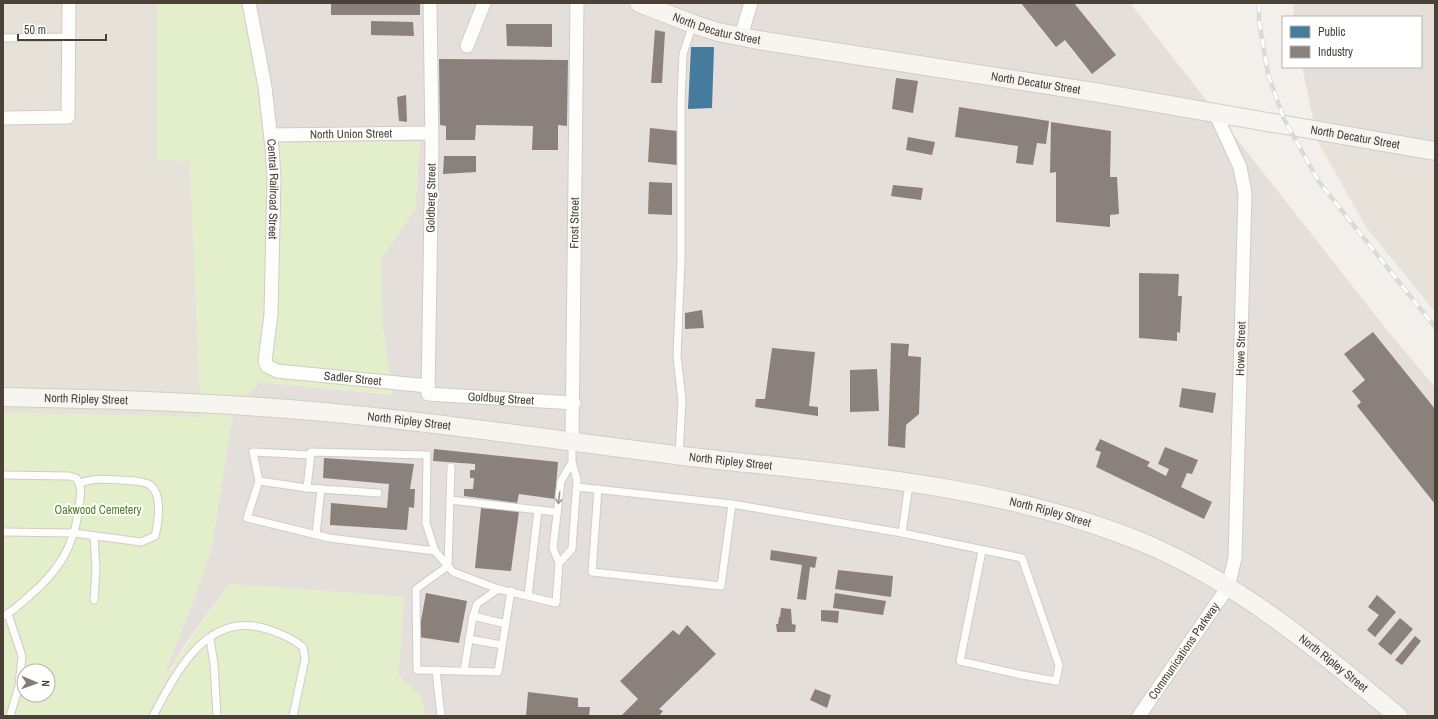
<svg xmlns="http://www.w3.org/2000/svg" width="1438" height="719" font-family="'Archivo Narrow',sans-serif">
	<rect width="100%" height="100%" fill="#f3f0ec"/>
	<g fill="#e7e2d9">
		<polygon points="3,3 157,3 157,159 190,161 201,417 3,413"/>
		<polygon points="1318,142 1435,163 1435,312 1366,227"/>
	</g>
	<g fill="#e4dfda">
		<polygon points="245,3 1130,3 1387,330 1435,387 1435,716 425,716 421,697 398,675 404,597 229,584 184,646 161,683 193,602 211,550 232,419 259,382 392,395 383,329 381,259 415,209 420,142 265,143"/>
		<polygon points="1294,3 1435,3 1435,163 1318,142 1302,67 1421,67 1421,17 1293,17"/>
	</g>
	<path fill="#e3efca" fill-rule="evenodd" d="M157 3H245L256 62 265 143 420 142 415 209 381 259 383 329 392 395 259 382 232 419 211 550 193 602 162 680 229 584 404 597 398 675 421 697 425 716H3V413L201 417 190 161 157 159ZM24 671H48V695H24Z"/>
	<polygon fill="#457b9d" points="691,47 714,47 712,108 688,109"/>
	<g fill="#8a817c">
		<rect x="331" y="3" width="89" height="12"/>
		<polygon points="1021,3 1074,3 1116,55 1092,74 1065,40 1056,47"/>
		<polygon points="371,21 413,22 414,36 371,35"/>
		<polygon points="506,24 552,24 552,47 507,46"/>
		<polygon points="655,30 665,32 662,83 651,83"/>
		<polygon points="439,59 568,60 567,126 558,125 558,150 532,150 533,126 476,125 475,140 446,140 446,126 440,125"/>
		<polygon points="896,78 918,81 913,113 892,109"/>
		<polygon points="406,95 407,122 399,121 397,97"/>
		<polygon points="959,107 1049,121 1046,144 1037,143 1033,165 1016,163 1018,146 955,137"/>
		<polygon points="1051,122 1111,131 1110,177 1117,177 1119,214 1110,215 1110,227 1056,222 1056,172 1050,173"/>
		<polygon points="650,128 678,131 677,165 648,162"/>
		<polygon points="908,137 935,142 932,155 906,150"/>
		<polygon points="444,156 476,156 476,172 443,174"/>
		<polygon points="649,182 672,183 672,215 648,214"/>
		<polygon points="893,185 923,188 921,200 891,196"/>
		<polygon points="1139,273 1179,274 1178,296 1182,296 1180,333 1177,332 1177,341 1139,338"/>
		<polygon points="702,310 704,328 685,329 685,313"/>
		<polygon points="1373,332 1435,409 1435,504 1357,406 1361,402 1352,391 1365,380 1344,354"/>
		<polygon points="891,343 909,344 908,356 921,357 919,414 906,425 905,448 888,446"/>
		<polygon points="772,348 815,352 809,406 818,407 818,416 755,407 756,399 765,399"/>
		<polygon points="877,369 879,411 850,412 850,370"/>
		<polygon points="1182,388 1216,393 1213,413 1179,407"/>
		<polygon points="1100,439 1150,462 1147,466 1166,476 1169,469 1158,464 1165,447 1198,460 1192,474 1187,473 1181,487 1212,502 1204,519 1096,467 1101,452 1095,450"/>
		<polygon points="434,449 558,462 555,499 519,494 517,503 464,496 464,489 473,489 474,478 470,478 470,470 475,470 475,464 433,461"/>
		<polygon points="324,458 414,464 410,489 415,489 414,508 409,507 407,530 330,525 331,503 387,508 389,484 323,478"/>
		<polygon points="481,508 519,511 511,571 475,568"/>
		<polygon points="771,550 817,557 815,568 810,567 806,600 797,599 802,565 770,560"/>
		<polygon points="838,570 893,576 891,597 835,589"/>
		<polygon points="426,593 467,601 459,643 418,637"/>
		<polygon points="835,593 886,601 883,615 833,608"/>
		<polygon points="1377,595 1396,612 1375,637 1367,630 1379,615 1368,607"/>
		<polygon points="781,608 791,609 792,624 796,625 795,632 777,632 776,624 778,624 779,617 780,617"/>
		<polygon points="821,610 839,611 838,623 821,621"/>
		<polygon points="1400,618 1413,629 1391,655 1378,644"/>
		<polygon points="687,625 716,654 659,709 663,711 659,716 621,716 638,699 620,681 673,630 679,635"/>
		<polygon points="1415,636 1421,641 1402,665 1395,660"/>
		<polygon points="815,689 831,695 827,708 810,700"/>
		<polygon points="528,692 578,698 578,707 590,707 589,716 526,716"/>
	</g>
	<g fill="none" stroke-linecap="round" stroke-linejoin="round">
		<defs>
			<g id="lane">
				<polyline points="3,38 69,37"/>
				<polyline points="679,455 682,401 677,356 681,260 681,100 683,54 693,24"/>
				<polyline points="572,462 561,481 553,548 559,563 572,549 577,480 572,462 572,442"/>
				<polyline points="451,467 448,566 416,589 417,670 498,672 511,591"/>
				<path d="M3 475 69 476 76 478C83 487 80 497 79 507 74 548 58 572 27 598 20 604 12 612 3 616"/>
				<polyline points="259,481 247,518 329,538 435,551"/>
				<polyline points="577,487 732,504 902,533 909,484"/>
				<polyline points="307,488 259,481 253,452 311,455"/>
				<polyline points="598,489 592,572 721,586 732,504"/>
				<polyline points="378,493 307,488 311,452 427,455 426,523 435,551 453,572 498,589 556,603 559,563"/>
				<polyline points="450,500 557,512"/>
				<path d="M3 532 74 533 141 542 155 536C158 524 163 494 150 485 142 480 129 481 120 480 105 479 94 478 80 483"/>
				<polyline points="902,533 1022,558 1059,665 1056,681 1022,675 960,661 982,551"/>
				<polyline points="316,534 321,489"/>
				<polyline points="94,536 96,569 94,600"/>
				<polyline points="528,596 538,510"/>
				<polyline points="8,614 22,656 19,686 10,716"/>
				<polyline points="473,616 506,624"/>
				<polyline points="210,639 214,664 217,716"/>
				<polyline points="469,639 502,645"/>
				<polyline points="436,670 441,716"/>
				<polyline points="464,671 473,616 477,604 498,589"/>
				<path d="M153 716C177 671 208 608 270 630 282 634 293 639 303 647L305 659 293 716"/>
			</g>
			<g id="street">
				<path id="s1" d="M249 3 265 87 272 148 274 177 271 314 265 361 267 366 277 371 428 386"/>
				<path id="s2" d="M430 3 432 148 428 394 574 403"/>
				<polyline points="741,36 751,3"/>
				<polyline points="467,46 484,3"/>
				<polyline points="3,118 68,117 69,3"/>
				<path id="s3" d="M271 135 431 133"/>
				<path id="s4" d="M572 442 577 3"/>
				<path id="s5" d="M1139 716 1228 587 1235 558 1245 193 1240 167 1216 115"/>
			</g>
			<g id="secondary">
				<path id="s6" d="M639 3 693 24 718 32 758 40 1100 93 1435 151"/>
				<path id="s7" d="M3 397C94 399 184 401 275 408 411 418 547 439 683 456 838 474 999 483 1144 543 1239 583 1319 650 1398 716"/>
			</g>
		</defs>
		<use href="#lane" stroke="#d0ccc8" stroke-width="9"/>
		<use href="#street" stroke="#d0ccc8" stroke-width="15"/>
		<use href="#secondary" stroke="#d3cdc2" stroke-width="20"/>
		<use href="#lane" stroke="#fdfdfc" stroke-width="7"/>
		<use href="#street" stroke="#fdfdfc" stroke-width="13"/>
		<use href="#secondary" stroke="#f7f5f0" stroke-width="18"/>
		<defs>
			<polyline id="rail" points="1259,3 1259,21 1268,74 1284,119 1319,182 1435,327"/>
		</defs>
		<use href="#rail" stroke="#dadad9" stroke-width="4.5"/>
		<use href="#rail" stroke="#fff" stroke-width="3" stroke-dasharray="9" stroke-linecap="butt"/>
	</g>
	<defs><path id="oneway-shaft" d="M-6 0H5M1.5-3L5.5 0L1.5 3" fill="none" stroke-width="1.6" stroke-linecap="round" stroke-linejoin="round"/></defs>
	<use stroke="#9b9690" href="#oneway-shaft" transform="translate(559 498) rotate(97)"/>
	<g text-anchor="middle" dominant-baseline="central" stroke-width="4" stroke-linejoin="round" paint-order="stroke">
		<g font-size="12" fill="#4b4137" stroke="#fff">
			<text stroke="none"><textPath href="#s6" startOffset="82">North Decatur Street</textPath></text>
			<text stroke="none"><textPath href="#s6" startOffset="406">North Decatur Street</textPath></text>
			<text stroke="none"><textPath href="#s3" startOffset="80">North Union Street</textPath></text>
			<text stroke="none"><textPath href="#s6" startOffset="730">North Decatur Street</textPath></text>
			<text stroke="none"><textPath href="#s1" startOffset="188">Central Railroad Street</textPath></text>
			<text transform="translate(431 198) rotate(-89)">Goldberg Street</text>
			<text stroke="none"><textPath href="#s4" startOffset="219">Frost Street</textPath></text>
			<text stroke="none"><textPath href="#s5" startOffset="396">Howe Street</textPath></text>
			<text stroke="none"><textPath href="#s1" startOffset="453">Sadler Street</textPath></text>
			<text stroke="none"><textPath href="#s2" startOffset="464">Goldbug Street</textPath></text>
			<text stroke="none"><textPath href="#s7" startOffset="83">North Ripley Street</textPath></text>
			<text stroke="none"><textPath href="#s7" startOffset="407">North Ripley Street</textPath></text>
			<text stroke="none"><textPath href="#s7" startOffset="731">North Ripley Street</textPath></text>
			<text stroke="none"><textPath href="#s7" startOffset="1055">North Ripley Street</textPath></text>
			<text stroke="none"><textPath href="#s5" startOffset="79">Communications Parkway</textPath></text>
			<text stroke="none"><textPath href="#s7" startOffset="1379">North Ripley Street</textPath></text>
		</g>
		<g font-size="12" fill="#4f8323" stroke="#fff">
			<text x="98" y="510">Oakwood Cemetery</text>
		</g>
	</g>
	<rect width="1438" height="719" fill="none" stroke="#4b4137" stroke-width="8"/>
	<rect x="1282" y="16" width="140" height="52" fill="#ffffff" stroke="#b7b3af"/>
	<rect x="1290" y="26" width="20" height="12" fill="#457b9d" stroke="#b7b3af"/>
	<text x="1318" y="36" font-size="12" fill="#4b4137">Public</text>
	<rect x="1290" y="46" width="20" height="12" fill="#8a817c" stroke="#b7b3af"/>
	<text x="1318" y="56" font-size="12" fill="#4b4137">Industry</text>
	<g transform="translate(36 683) rotate(92)"><circle r="19" fill="#ffffff" stroke="#b7b3af"/>
	<path d="M0-3L7 15L0 10L-7 15Z" fill="#867e76"/>
	<text y="-6" font-size="11" font-weight="bold" text-anchor="middle" fill="#4b4137">N</text>
	</g>
	<path d="M18 34v6h88v-6" fill="none" stroke="#4b4137" stroke-width="2"/>
	<text x="24" y="34" font-size="12" fill="#4b4137" stroke="#ffffff" stroke-width="3" paint-order="stroke">50 m</text>
</svg>
